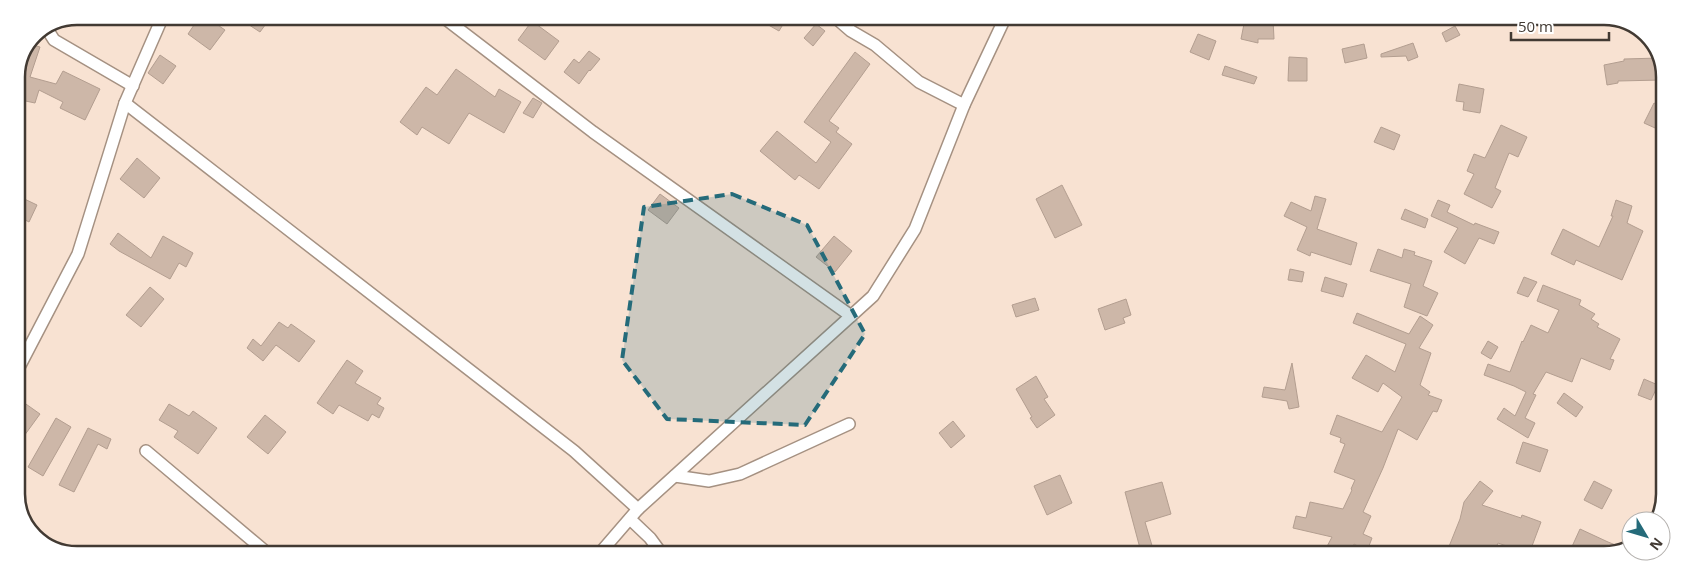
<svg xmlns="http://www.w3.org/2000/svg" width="1681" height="571" font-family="'Open Sans',sans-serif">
	<rect width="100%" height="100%" fill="#f8e2d2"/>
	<g fill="#cdb7a8" stroke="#b39e90">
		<polygon points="200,16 206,17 225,30 210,50 188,34"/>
		<polygon points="237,17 271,17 260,32"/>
		<polygon points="756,18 787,18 779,31"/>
		<polygon points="1245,19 1273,19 1274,39 1258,39 1258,43 1241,39"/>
		<polygon points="532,21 559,41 545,60 518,40"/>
		<polygon points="816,24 825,31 813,46 804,38"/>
		<polygon points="1455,26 1460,35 1446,42 1442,33"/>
		<polygon points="1198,34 1216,41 1209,60 1190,52"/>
		<polygon points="1413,43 1418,57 1408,61 1406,56 1381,57 1381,54"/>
		<polygon points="30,44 40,47 30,77 56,84 63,71 100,89 85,120 60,108 63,102 39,90 35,103 16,99 16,76"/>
		<polygon points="1364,44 1367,58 1345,63 1342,49"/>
		<polygon points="589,51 600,59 590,71 589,70 579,84 564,72 574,59 579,63"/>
		<polygon points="855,52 870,64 829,121 839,128 836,132 852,144 819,189 799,175 795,180 760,151 777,131 816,163 831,142 804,122"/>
		<polygon points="160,55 176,66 163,84 148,73"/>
		<polygon points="1289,57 1307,58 1307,81 1288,81"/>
		<polygon points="1659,58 1661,62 1661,80 1618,81 1618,83 1607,85 1604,65 1624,61 1624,59"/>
		<polygon points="1225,66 1257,77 1254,84 1222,75"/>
		<polygon points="456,69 495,97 499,89 521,102 504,133 469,113 449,144 422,127 417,135 400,122 426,87 437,95"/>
		<polygon points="1459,84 1484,89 1480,113 1463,110 1464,102 1456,101"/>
		<polygon points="533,98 542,103 533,118 523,113"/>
		<polygon points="1654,103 1664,108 1664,132 1644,123"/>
		<polygon points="1501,125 1527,137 1518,157 1509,153 1495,188 1501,191 1492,208 1464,194 1474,174 1467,171 1474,154 1485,158"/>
		<polygon points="1381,127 1400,135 1394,150 1374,142"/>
		<polygon points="137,158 160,178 144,198 120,179"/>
		<polygon points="1062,185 1082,225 1055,238 1036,199"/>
		<polygon points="660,194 679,208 667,224 648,210"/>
		<polygon points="16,195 37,205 29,222 16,215"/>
		<polygon points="1315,196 1326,199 1317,229 1357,243 1351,265 1311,252 1310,256 1297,250 1307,227 1284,216 1291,202 1311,211"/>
		<polygon points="1438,200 1450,205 1447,212 1474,225 1475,223 1499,232 1494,244 1479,238 1465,264 1444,252 1458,228 1431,216"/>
		<polygon points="1616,200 1632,206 1627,223 1643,231 1622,280 1576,260 1574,265 1551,254 1563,229 1599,247 1613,216 1611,216"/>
		<polygon points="1405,209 1428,219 1425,228 1401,219"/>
		<polygon points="118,233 151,258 163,236 193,253 186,267 179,263 170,279 119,251 110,244"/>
		<polygon points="834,236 852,251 835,272 816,257"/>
		<polygon points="1378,249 1402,258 1404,249 1415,252 1414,255 1432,261 1423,286 1438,293 1427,316 1404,307 1411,284 1370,271"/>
		<polygon points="1290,269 1304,272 1302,282 1288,280"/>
		<polygon points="1325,277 1347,284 1343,297 1321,291"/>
		<polygon points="1524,277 1537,282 1528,297 1517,293"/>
		<polygon points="1543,285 1581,300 1579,305 1595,314 1591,319 1599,324 1597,327 1620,339 1610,359 1614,360 1610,370 1581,358 1572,382 1546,372 1533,394 1536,395 1525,418 1535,423 1528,438 1497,419 1504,408 1515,416 1526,392 1514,386 1484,375 1488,364 1510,372 1522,341 1523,342 1531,325 1548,333 1559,310 1537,301"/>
		<polygon points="150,287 164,299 141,327 126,315"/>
		<polygon points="1035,298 1039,310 1016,317 1012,305"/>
		<polygon points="1126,299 1131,315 1123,318 1125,323 1105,330 1098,309"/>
		<polygon points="1357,313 1409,334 1420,316 1433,325 1419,348 1431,353 1420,385 1430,392 1428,395 1442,400 1437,412 1433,411 1417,440 1398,429 1383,468 1363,512 1371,516 1363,534 1372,538 1367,551 1354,544 1349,554 1323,554 1332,537 1293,528 1296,516 1306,518 1310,502 1343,509 1352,490 1351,489 1355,480 1334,472 1345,444 1340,442 1341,438 1330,434 1337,415 1382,432 1402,397 1383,383 1378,392 1352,378 1366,355 1395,372 1406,344 1353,323"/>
		<polygon points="279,322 288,328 291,324 315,341 299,362 276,345 263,361 247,348 253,339 261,346"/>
		<polygon points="1488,341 1498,347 1491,359 1481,353"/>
		<polygon points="347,360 363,371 355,383 381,398 377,404 384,408 379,418 372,414 368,421 339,405 333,414 317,403"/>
		<polygon points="1292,363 1299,407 1289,409 1287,401 1262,397 1264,387 1285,390"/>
		<polygon points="1036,376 1048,397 1044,399 1055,415 1037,428 1030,418 1032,417 1016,389"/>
		<polygon points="1644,379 1658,385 1651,400 1638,395"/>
		<polygon points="1564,393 1583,407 1576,417 1557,403"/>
		<polygon points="16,397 40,414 16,447"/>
		<polygon points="169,404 189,416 193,411 217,428 198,454 174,437 178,431 159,420"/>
		<polygon points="265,415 286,432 268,454 247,437"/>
		<polygon points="56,418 71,427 43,476 28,467"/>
		<polygon points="953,421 965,436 951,448 939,433"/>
		<polygon points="88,428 111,439 107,449 98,444 74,492 59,485"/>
		<polygon points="1523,442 1548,450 1540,472 1516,463"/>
		<polygon points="1060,475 1072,503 1047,515 1034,486"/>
		<polygon points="1480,481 1493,491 1482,505 1521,518 1522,515 1541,522 1529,554 1498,543 1493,555 1446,554 1460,519 1464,502"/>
		<polygon points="1594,481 1612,490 1602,509 1584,500"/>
		<polygon points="1162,482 1171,514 1145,522 1153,549 1141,552 1125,492"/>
		<polygon points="1580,529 1608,542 1623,548 1604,555 1578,555 1570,551"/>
	</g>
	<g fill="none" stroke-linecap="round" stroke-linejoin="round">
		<defs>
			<g id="street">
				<polyline points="443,17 593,132 851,316"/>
				<polyline points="836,18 851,31 875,45 919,82 964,105"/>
				<polyline points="47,29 54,40 133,86"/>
				<polyline points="125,103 574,451 638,509"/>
				<polyline points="16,373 78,254 125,103 163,16"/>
				<polyline points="146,451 266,552"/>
				<polyline points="675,476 709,481 740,474 849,424"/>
				<polyline points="630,519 650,538 661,553"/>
				<polyline points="600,553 638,509 873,296 915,229 964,105 1005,18"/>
			</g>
		</defs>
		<use href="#street" stroke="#a59182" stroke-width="14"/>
		<use href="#street" stroke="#fff" stroke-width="11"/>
	</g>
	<path fill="#256b7a" fill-opacity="0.2" stroke="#256b7a" stroke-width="4" stroke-dasharray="10 6" stroke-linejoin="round" d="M732 194 807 225 865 334 805 425 667 419 622 360 644 207Z"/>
	<path d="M0 0H1681V571H0ZM77 25H1604A52 52 0 0 1 1656 77V494A52 52 0 0 1 1604 546H77A52 52 0 0 1 25 494V77A52 52 0 0 1 77 25Z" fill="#fff" fill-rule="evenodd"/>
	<path fill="none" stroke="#423a33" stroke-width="2.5" d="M77 25H1604A52 52 0 0 1 1656 77V494A52 52 0 0 1 1604 546H77A52 52 0 0 1 25 494V77A52 52 0 0 1 77 25Z"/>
	<g transform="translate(1646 536) rotate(128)"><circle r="24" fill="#ffffff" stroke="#b3b0ad"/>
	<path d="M0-4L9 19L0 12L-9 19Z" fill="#256b7a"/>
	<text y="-8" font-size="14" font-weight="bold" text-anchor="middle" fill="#423a33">N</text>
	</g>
	<path d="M1511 32v8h98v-8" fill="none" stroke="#423a33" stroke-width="2.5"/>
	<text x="1518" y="32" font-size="15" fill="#423a33" stroke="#ffffff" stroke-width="4" paint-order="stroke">50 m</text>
</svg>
